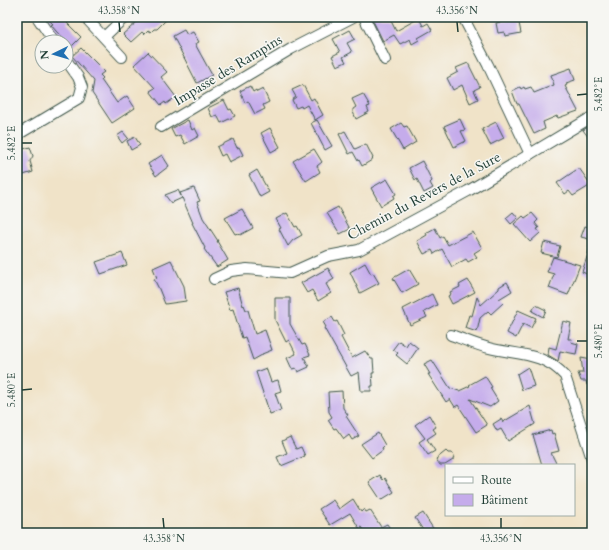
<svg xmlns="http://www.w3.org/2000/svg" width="609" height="550" font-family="Cardo,serif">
	<rect width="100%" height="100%" fill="#f6f6f2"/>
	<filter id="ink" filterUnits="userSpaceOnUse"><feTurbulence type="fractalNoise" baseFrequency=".025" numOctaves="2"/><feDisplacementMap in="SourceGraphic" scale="8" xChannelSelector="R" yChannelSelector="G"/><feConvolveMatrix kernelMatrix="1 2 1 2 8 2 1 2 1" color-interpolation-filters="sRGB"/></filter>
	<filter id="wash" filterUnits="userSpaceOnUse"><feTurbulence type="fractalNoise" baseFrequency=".012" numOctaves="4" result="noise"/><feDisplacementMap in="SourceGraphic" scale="16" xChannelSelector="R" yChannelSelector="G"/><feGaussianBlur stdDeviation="0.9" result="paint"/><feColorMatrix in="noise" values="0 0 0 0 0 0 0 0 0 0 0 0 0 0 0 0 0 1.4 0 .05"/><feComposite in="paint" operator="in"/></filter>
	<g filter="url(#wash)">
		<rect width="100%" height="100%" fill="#f0e3c8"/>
		<g id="blocks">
			<g fill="#c5aceb">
				<polygon points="46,17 64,17 69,21 67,23 81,37 71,47 56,31 51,25 53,24"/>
				<polygon points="143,17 169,17 157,29 154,29 151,32 148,30 144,34 142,32 131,42 123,34"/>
				<polygon points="371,17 389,17 396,31 419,18 423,26 428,23 432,30 418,38 419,40 412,44 410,39 400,44 394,35 383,41"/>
				<polygon points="518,18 521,33 505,36 504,32 498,33 496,23"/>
				<polygon points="184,30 187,35 193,32 199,42 195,44 212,75 197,83 173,36"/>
				<polygon points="350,30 355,39 347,43 352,52 343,57 346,62 337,66 332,56 340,52 333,39"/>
				<polygon points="81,48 99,66 98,66 104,72 100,75 103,78 101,80 117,103 127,96 135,108 112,123 92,93 94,81 72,56"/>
				<polygon points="148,52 167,72 161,77 176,97 166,104 165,102 161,105 150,91 155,88 134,65"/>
				<polygon points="468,63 480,87 474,90 478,99 470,103 462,85 453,90 447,78 458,72 456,68"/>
				<polygon points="571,68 575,80 566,83 567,85 565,86 578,111 558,118 557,116 543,122 545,129 534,134 519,104 517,104 512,91 520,87 521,89 524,87 525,89 531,87 534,93 554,85 551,75"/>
				<polygon points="303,85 311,100 314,98 315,100 323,115 315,120 307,105 302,108 301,106 296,108 292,100 296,97 292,90"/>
				<polygon points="250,86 253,92 256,90 257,92 263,89 269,102 263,105 265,109 255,114 248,101 245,103 240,91"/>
				<polygon points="363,94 370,106 367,107 369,112 356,119 353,112 353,109 356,107 352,99"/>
				<polygon points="224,100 229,110 231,109 235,116 221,123 217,115 212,117 208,108"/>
				<polygon points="460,119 465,130 461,131 466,141 454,147 444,126"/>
				<polygon points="188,120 192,130 195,128 199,136 185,144 180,135 175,137 171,129"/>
				<polygon points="317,120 332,146 325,150 311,123"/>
				<polygon points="496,122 504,138 490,145 482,129"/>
				<polygon points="401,123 404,127 407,126 416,142 403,150 391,129"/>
				<polygon points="592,125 592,142 583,130"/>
				<polygon points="270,128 280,147 271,152 261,133"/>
				<polygon points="345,131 355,149 366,144 373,158 372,159 372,160 362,166 359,160 358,161 353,152 349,154 339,134"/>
				<polygon points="123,132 128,138 122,143 117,136"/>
				<polygon points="135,137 140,145 131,150 127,141"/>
				<polygon points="233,139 237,148 239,147 243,155 229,162 225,154 221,156 217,147"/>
				<polygon points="30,147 33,156 30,161 33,172 17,177 17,151"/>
				<polygon points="314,149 322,162 317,166 320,172 306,181 293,161"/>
				<polygon points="162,155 169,166 156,176 148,164"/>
				<polygon points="422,161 432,181 430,183 433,188 424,193 417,179 415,180 409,168"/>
				<polygon points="579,168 591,185 573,196 569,191 565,194 557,183"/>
				<polygon points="257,170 269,192 260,197 249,175"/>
				<polygon points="387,179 396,194 393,196 394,198 381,206 371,188"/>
				<polygon points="194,188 200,201 197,202 203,218 218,241 217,241 228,260 217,267 204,249 205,248 192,223 193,223 180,193"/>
				<polygon points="178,190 182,198 171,203 165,195"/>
				<polygon points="338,207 350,229 340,234 327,213"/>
				<polygon points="242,209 253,228 240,235 238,233 235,234 225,218"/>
				<polygon points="513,212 518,218 511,224 506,218"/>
				<polygon points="287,213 295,227 297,226 302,235 293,240 288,246 279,229 281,228 276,219"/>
				<polygon points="532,213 538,220 535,223 539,228 537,229 540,233 530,242 514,224 523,216 525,218"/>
				<polygon points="585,226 592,228 592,237 590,237 589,239 581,237"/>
				<polygon points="435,228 440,238 443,236 448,245 473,232 482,248 474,253 477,257 468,262 466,259 452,267 442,249 434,254 432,250 424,254 417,241 427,235 426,233"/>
				<polygon points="544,242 560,246 557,257 541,253"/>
				<polygon points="590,248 592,248 592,276 582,272"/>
				<polygon points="122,253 127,265 101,274 96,262"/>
				<polygon points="553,257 580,265 568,295 549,288 554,274 547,272"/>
				<polygon points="171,260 184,286 186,301 165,304 159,289 154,279 157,278 153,268"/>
				<polygon points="365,263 371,274 373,273 379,283 360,293 350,272"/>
				<polygon points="328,268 334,279 326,284 331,293 318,301 312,290 307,293 301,283"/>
				<polygon points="409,269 418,284 402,293 393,278"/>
				<polygon points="468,280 475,292 452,304 448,296 451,294 450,292 460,287 459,285"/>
				<polygon points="507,282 512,291 499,299 503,303 491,314 488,311 480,318 477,332 465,328 469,315 472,316 477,297 481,305 499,289 499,287"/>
				<polygon points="238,288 243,306 244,305 246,310 248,310 255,334 265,330 272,350 262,354 262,355 253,360 245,337 242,338 233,309 230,310 224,292"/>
				<polygon points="432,294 437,305 424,312 427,317 410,325 403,309"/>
				<polygon points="275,298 290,298 290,324 302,345 305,344 310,355 304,357 309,367 298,372 296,368 292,369 287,358 296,354 289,340 286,342 275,320"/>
				<polygon points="536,305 546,310 543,317 532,311"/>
				<polygon points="518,310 536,318 531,328 523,324 516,338 507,333"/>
				<polygon points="332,317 335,322 337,321 344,335 341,337 352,358 365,351 371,359 373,359 374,373 372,373 373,386 371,386 371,391 361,391 359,372 351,376 324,328 326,327 323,322"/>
				<polygon points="563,321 571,323 568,339 572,339 571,342 578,344 576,354 560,351 558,361 548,355 549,347 556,349"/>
				<polygon points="399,341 406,346 409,341 418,348 407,364 396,355 398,353 393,349"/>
				<polygon points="581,358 592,360 590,374 592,375 592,379 588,380 587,385 586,381 581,381 578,373 583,373"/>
				<polygon points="432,360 450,388 459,391 470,386 469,385 485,376 492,387 490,388 498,401 490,407 470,399 487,425 476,432 458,405 455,407 450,399 446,402 428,374 430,374 424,364"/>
				<polygon points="528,367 534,386 522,390 517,374"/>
				<polygon points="266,368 271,382 278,380 281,391 275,393 281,410 270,414 256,372"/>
				<polygon points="342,391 343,408 348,415 346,416 359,436 352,440 349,435 344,439 336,428 334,429 328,420 332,417 329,412 328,392"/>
				<polygon points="530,406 535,424 508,441 501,429 497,431 493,424 501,419 503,422"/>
				<polygon points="429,415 436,427 433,429 436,433 427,439 435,451 428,455 419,442 425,438 415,425"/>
				<polygon points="551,430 552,434 554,433 559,451 551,453 557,465 542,465 533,435"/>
				<polygon points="378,433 385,445 382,448 383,450 372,458 361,444"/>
				<polygon points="290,437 296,449 301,447 305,456 281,466 277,457 287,453 282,441"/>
				<polygon points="446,451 448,453 452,453 454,456 453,460 445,465 440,465 436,459"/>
				<polygon points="380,475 383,480 385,478 394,492 381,500 369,482"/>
				<polygon points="353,499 361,512 364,509 366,512 370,510 381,527 387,524 393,533 365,533 361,527 359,528 350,513 330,525 319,509 333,500 339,509"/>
				<polygon points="423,513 436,533 425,533 415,518"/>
			</g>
		</g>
	</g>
	<g filter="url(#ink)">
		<use href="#blocks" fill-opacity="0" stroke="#3e564a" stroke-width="1"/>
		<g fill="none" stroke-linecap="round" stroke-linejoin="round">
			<defs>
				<g id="minor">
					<polyline points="37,17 54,42"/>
					<polyline points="85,17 122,57"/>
					<polyline points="364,17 385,60"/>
					<polyline points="463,17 488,65 530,154"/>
					<polyline points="104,37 125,17"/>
					<polyline points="161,127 291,49 353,17"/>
					<polyline points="17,135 79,98 82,87 78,77 66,60"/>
					<polyline points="214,279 231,271 247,269 290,273 328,256 359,250 468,191 592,117"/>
					<path d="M451 335C463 339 476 345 489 348 517 355 544 352 565 376L592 459"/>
				</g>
			</defs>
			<use href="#minor" stroke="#3e564a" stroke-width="12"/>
			<use href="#minor" stroke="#fff" stroke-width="10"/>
		</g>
	</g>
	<path fill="none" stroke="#1f3d34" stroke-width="1.5" d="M119 22 120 32M457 22 458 32M577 95 587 94M22 143H32M577 341H587M22 390 32 389M163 518 164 528M501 518V528"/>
	<g text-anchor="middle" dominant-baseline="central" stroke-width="3" stroke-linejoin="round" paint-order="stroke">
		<g font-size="14" fill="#1f3d34" stroke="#f6f6f2">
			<text transform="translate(228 70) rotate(-31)">Impasse des Rampins</text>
			<text transform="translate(424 196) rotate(-28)">Chemin du Revers de la Sure</text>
		</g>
	</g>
	<rect width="609" height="550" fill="none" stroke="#f6f6f2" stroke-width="44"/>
	<rect x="445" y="464" width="130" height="52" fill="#f6f6f2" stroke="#a0aca6"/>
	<rect x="453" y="477" width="20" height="6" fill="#ffffff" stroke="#a0aca6"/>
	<text x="481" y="484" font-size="12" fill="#1f3d34">Route</text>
	<rect x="453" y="494" width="20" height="12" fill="#c5aceb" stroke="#a0aca6"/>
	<text x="481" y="504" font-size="12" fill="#1f3d34">Bâtiment</text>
	<g transform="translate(54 54) rotate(265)"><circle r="19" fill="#f6f6f2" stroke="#a0aca6"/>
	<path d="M0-3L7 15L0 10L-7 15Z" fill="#1f6fb2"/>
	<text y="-6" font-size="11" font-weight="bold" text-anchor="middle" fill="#1f3d34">N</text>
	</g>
	<rect x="22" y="22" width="565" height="506" fill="none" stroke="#1f3d34" stroke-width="1.5"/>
	<g font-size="10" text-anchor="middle" fill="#1f3d34">
		<text x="119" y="14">43.358°N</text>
		<text x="457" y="14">43.356°N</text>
		<text transform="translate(598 94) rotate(-90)" y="4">5.482°E</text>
		<text transform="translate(11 143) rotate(-90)" y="4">5.482°E</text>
		<text transform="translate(598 341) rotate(-90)" y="4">5.480°E</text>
		<text transform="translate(11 390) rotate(-90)" y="4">5.480°E</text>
		<text x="164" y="542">43.358°N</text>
		<text x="501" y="542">43.356°N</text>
	</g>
</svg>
